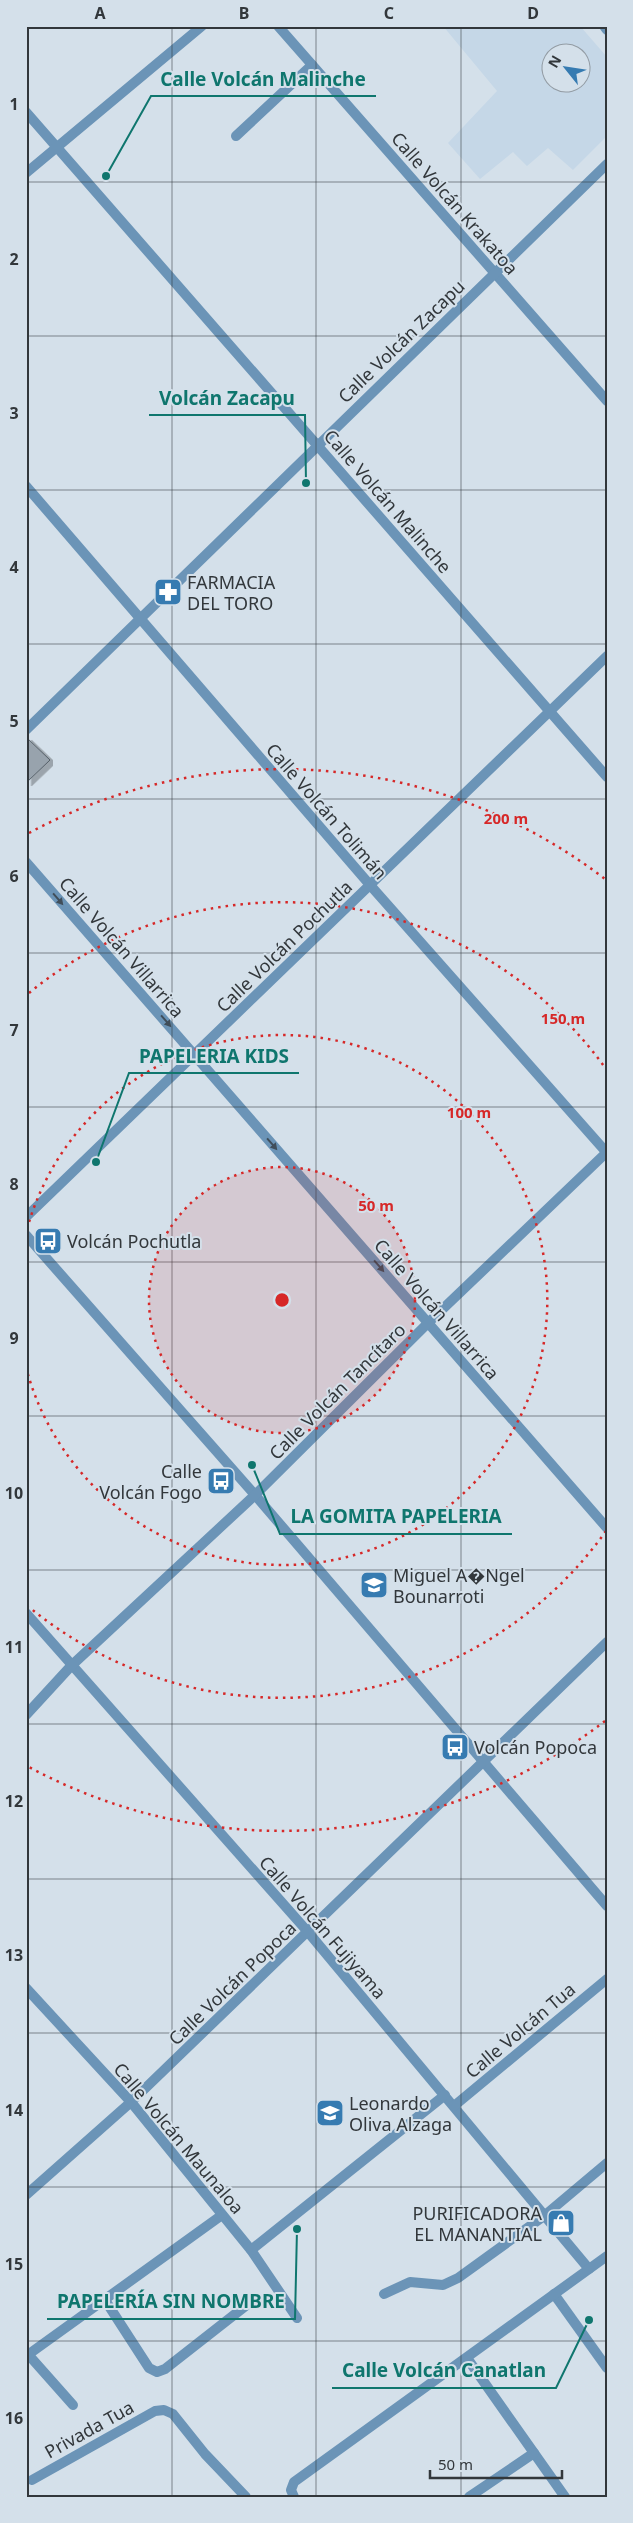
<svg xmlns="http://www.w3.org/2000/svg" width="633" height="2523" font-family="'Noto Sans',sans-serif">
	<defs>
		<filter id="shadow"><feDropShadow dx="5.5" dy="3" stdDeviation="0" flood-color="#0004"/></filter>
	</defs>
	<rect width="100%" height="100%" fill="#d4e0ea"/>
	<path fill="#c5d7e7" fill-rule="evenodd" d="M443 26H580L607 57V136L573 170 548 148 527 166 513 152 480 179 448 143 497 91ZM550 52H580V82H550Z"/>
	<polygon fill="#98a3ad" stroke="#545e67" filter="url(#shadow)" points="26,737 50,760 26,783"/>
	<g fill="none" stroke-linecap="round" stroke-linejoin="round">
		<g stroke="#6b94b7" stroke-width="10">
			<polyline points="278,26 607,401"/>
			<polyline points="604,26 607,30"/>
			<polyline points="26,112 607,777"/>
			<polyline points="236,136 312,65"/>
			<polyline points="26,173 202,26"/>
			<polyline points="26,486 370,885 607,1153"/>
			<polyline points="26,730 607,164"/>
			<polyline points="26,862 607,1528"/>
			<polyline points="26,1217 607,656"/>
			<polyline points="26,1235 255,1495 607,1906"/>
			<polyline points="26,1613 308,1932 589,2269"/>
			<polyline points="26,1715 71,1666 255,1495 428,1323 607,1152"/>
			<polyline points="26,1988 131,2102 251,2250 297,2318"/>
			<polyline points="454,2106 607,1979"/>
			<polyline points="26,2195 131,2102 607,1642"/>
			<polyline points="251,2250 445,2095"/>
			<polyline points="384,2294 410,2282 443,2285 458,2278 544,2216 607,2163"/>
			<polyline points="554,2294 607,2368"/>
			<polyline points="105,2300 149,2368 157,2372 165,2369 248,2304"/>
			<polyline points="26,2352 73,2405"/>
			<polyline points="29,2354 222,2215"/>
			<polyline points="467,2358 565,2497"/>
			<polyline points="32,2480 155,2411 164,2410 173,2414 205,2454 246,2497"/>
			<polyline points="294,2497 291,2490 294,2482 607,2256"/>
			<polyline points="469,2497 534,2453"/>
		</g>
	</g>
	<defs><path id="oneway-solid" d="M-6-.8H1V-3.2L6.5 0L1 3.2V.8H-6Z" transform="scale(1.25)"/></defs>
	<g fill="#404e5a">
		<use href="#oneway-solid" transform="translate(58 899) rotate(49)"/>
		<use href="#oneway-solid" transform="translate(166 1021) rotate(49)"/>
		<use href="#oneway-solid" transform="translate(272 1144) rotate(49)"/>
		<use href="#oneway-solid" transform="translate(379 1266) rotate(49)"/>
	</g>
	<path fill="none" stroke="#32373b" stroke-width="1" stroke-opacity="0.55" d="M172 26V2497M316 26V2497M461 26V2497M26 182H607M26 336H607M26 490H607M26 644H607M26 799H607M26 953H607M26 1107H607M26 1262H607M26 1416H607M26 1570H607M26 1724H607M26 1879H607M26 2033H607M26 2187H607M26 2341H607"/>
	<circle cx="282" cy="1300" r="133" fill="#d62828" fill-opacity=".12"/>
	<g fill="none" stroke="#d62828" stroke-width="2.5" stroke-dasharray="2.5 5">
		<circle cx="282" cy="1300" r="133"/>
		<path d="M27 1229A265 265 0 1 1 27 1371"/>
		<path d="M606 1531A398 398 0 0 1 29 1607M29 993A398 398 0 0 1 606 1069"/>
		<path d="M605 1721A531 531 0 0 1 29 1767M29 833A531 531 0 0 1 605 879"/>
	</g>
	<defs>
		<symbol id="pharmacy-square" viewBox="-11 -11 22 22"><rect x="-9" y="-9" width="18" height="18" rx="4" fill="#367bb1" stroke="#d4e0ea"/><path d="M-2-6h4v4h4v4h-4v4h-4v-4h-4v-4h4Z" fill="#fff"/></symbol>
		<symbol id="bus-square" viewBox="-11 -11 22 22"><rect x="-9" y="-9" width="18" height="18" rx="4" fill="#367bb1" stroke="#d4e0ea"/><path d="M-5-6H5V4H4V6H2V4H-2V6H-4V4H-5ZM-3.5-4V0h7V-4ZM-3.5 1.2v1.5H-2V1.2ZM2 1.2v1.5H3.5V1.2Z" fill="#fff"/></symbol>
		<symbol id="school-square" viewBox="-11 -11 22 22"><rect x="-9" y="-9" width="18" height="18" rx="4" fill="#367bb1" stroke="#d4e0ea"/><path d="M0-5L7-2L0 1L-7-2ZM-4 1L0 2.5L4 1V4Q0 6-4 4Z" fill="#fff"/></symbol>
		<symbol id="shop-square" viewBox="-11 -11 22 22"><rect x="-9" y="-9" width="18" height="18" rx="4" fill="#367bb1" stroke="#d4e0ea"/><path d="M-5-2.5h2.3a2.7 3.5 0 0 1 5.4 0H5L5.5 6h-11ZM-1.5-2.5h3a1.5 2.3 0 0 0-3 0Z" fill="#fff"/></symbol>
	</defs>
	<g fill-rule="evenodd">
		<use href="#pharmacy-square" x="152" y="576" width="32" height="32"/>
		<use href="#bus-square" x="32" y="1225" width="32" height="32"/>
		<use href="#bus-square" x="205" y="1465" width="32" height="32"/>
		<use href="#school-square" x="358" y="1569" width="32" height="32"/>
		<use href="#bus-square" x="439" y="1731" width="32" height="32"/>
		<use href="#school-square" x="314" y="2097" width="32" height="32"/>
		<use href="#shop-square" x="545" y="2207" width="32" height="32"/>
	</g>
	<g text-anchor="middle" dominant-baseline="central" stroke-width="4" stroke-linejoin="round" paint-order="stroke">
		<g font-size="18" fill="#32373b" stroke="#d4e0ea">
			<text transform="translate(455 203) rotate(49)">Calle Volcán Krakatoa</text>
			<text transform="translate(401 341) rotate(-44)">Calle Volcán Zacapu</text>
			<text transform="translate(388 501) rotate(49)">Calle Volcán Malinche</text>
			<text transform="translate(327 811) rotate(49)">Calle Volcán Tolimán</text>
			<text transform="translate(284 946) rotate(-44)">Calle Volcán Pochutla</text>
			<text transform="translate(122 947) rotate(49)">Calle Volcán Villarrica</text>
			<text transform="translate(437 1309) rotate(49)">Calle Volcán Villarrica</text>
			<text transform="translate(337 1391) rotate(-45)">Calle Volcán Tancítaro</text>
			<text transform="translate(323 1927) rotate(49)">Calle Volcán Fujiyama</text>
			<text transform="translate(232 1983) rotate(-44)">Calle Volcán Popoca</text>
			<text transform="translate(520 2030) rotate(-40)">Calle Volcán Tua</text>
			<text transform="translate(179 2138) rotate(50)">Calle Volcán Maunaloa</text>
			<text transform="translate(89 2429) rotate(-29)">Privada Tua</text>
		</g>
		<g font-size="18" fill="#32373b" stroke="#d4e0ea" text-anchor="start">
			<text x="187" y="582">FARMACIA<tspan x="187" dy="21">DEL TORO</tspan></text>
			<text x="67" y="1241">Volcán Pochutla</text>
			<text x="202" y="1471" text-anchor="end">Calle<tspan x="202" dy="21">Volcán Fogo</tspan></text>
			<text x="393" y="1575">Miguel A�Ngel<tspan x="393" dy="21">Bounarroti</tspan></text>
			<text x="474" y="1747">Volcán Popoca</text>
			<text x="349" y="2103">Leonardo<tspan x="349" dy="21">Oliva Alzaga</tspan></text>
			<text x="542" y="2213" text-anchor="end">PURIFICADORA<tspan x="542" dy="21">EL MANANTIAL</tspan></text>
		</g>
	</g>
	<circle cx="282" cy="1300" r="8" fill="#d62828" stroke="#d4e0ea" stroke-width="2.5"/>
	<g font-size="15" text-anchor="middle" font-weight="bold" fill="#d62828" stroke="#d4e0ea" stroke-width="4" stroke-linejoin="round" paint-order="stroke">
		<text x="506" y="824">200 m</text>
		<text x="563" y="1024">150 m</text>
		<text x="469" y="1118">100 m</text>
		<text x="376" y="1211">50 m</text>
	</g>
	<path fill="none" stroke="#0f766e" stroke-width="2" d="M106 176L151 96H376M306 483L305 415H149M96 1162L129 1073H299M252 1465L280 1534H512M297 2229L295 2319H47M589 2320L556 2388H332"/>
	<g fill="#0f766e" stroke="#d4e0ea" stroke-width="2">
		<circle cx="106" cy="176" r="5"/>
		<circle cx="306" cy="483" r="5"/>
		<circle cx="96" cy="1162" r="5"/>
		<circle cx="252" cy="1465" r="5"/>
		<circle cx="297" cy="2229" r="5"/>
		<circle cx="589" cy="2320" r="5"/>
	</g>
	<g font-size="19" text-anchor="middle" font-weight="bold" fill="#0f766e" stroke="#d4e0ea" stroke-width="4" stroke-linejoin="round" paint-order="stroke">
		<text x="263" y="86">Calle Volcán Malinche</text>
		<text x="227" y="405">Volcán Zacapu</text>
		<text x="214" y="1063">PAPELERIA KIDS</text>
		<text x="396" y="1523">LA GOMITA PAPELERIA</text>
		<text x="171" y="2308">PAPELERÍA SIN NOMBRE</text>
		<text x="444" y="2377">Calle Volcán Canatlan</text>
	</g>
	<rect width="633" height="2523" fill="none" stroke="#d4e0ea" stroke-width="55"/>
	<g transform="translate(566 68) rotate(300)"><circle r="24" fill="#d4e0ea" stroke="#939ca4"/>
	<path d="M0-4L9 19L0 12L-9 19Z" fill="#367bb1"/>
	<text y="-8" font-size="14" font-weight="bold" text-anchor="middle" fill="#32373b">N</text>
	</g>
	<path d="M430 2470v8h132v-8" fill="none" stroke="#32373b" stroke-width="2.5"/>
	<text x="438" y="2470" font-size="15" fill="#32373b" stroke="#d4e0ea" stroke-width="4" paint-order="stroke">50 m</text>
	<rect x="28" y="28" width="578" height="2468" fill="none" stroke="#32373b" stroke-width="2"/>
	<g font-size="16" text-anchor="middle" font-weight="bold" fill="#32373b">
		<text x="100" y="19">A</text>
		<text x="244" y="19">B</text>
		<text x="389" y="19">C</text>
		<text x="533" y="19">D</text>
		<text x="14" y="110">1</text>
		<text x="14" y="265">2</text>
		<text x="14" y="419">3</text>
		<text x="14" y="573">4</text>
		<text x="14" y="727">5</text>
		<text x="14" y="882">6</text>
		<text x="14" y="1036">7</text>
		<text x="14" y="1190">8</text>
		<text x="14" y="1344">9</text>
		<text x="14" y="1499">10</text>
		<text x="14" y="1653">11</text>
		<text x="14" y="1807">12</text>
		<text x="14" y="1961">13</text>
		<text x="14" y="2116">14</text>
		<text x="14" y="2270">15</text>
		<text x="14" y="2424">16</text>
	</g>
</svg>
